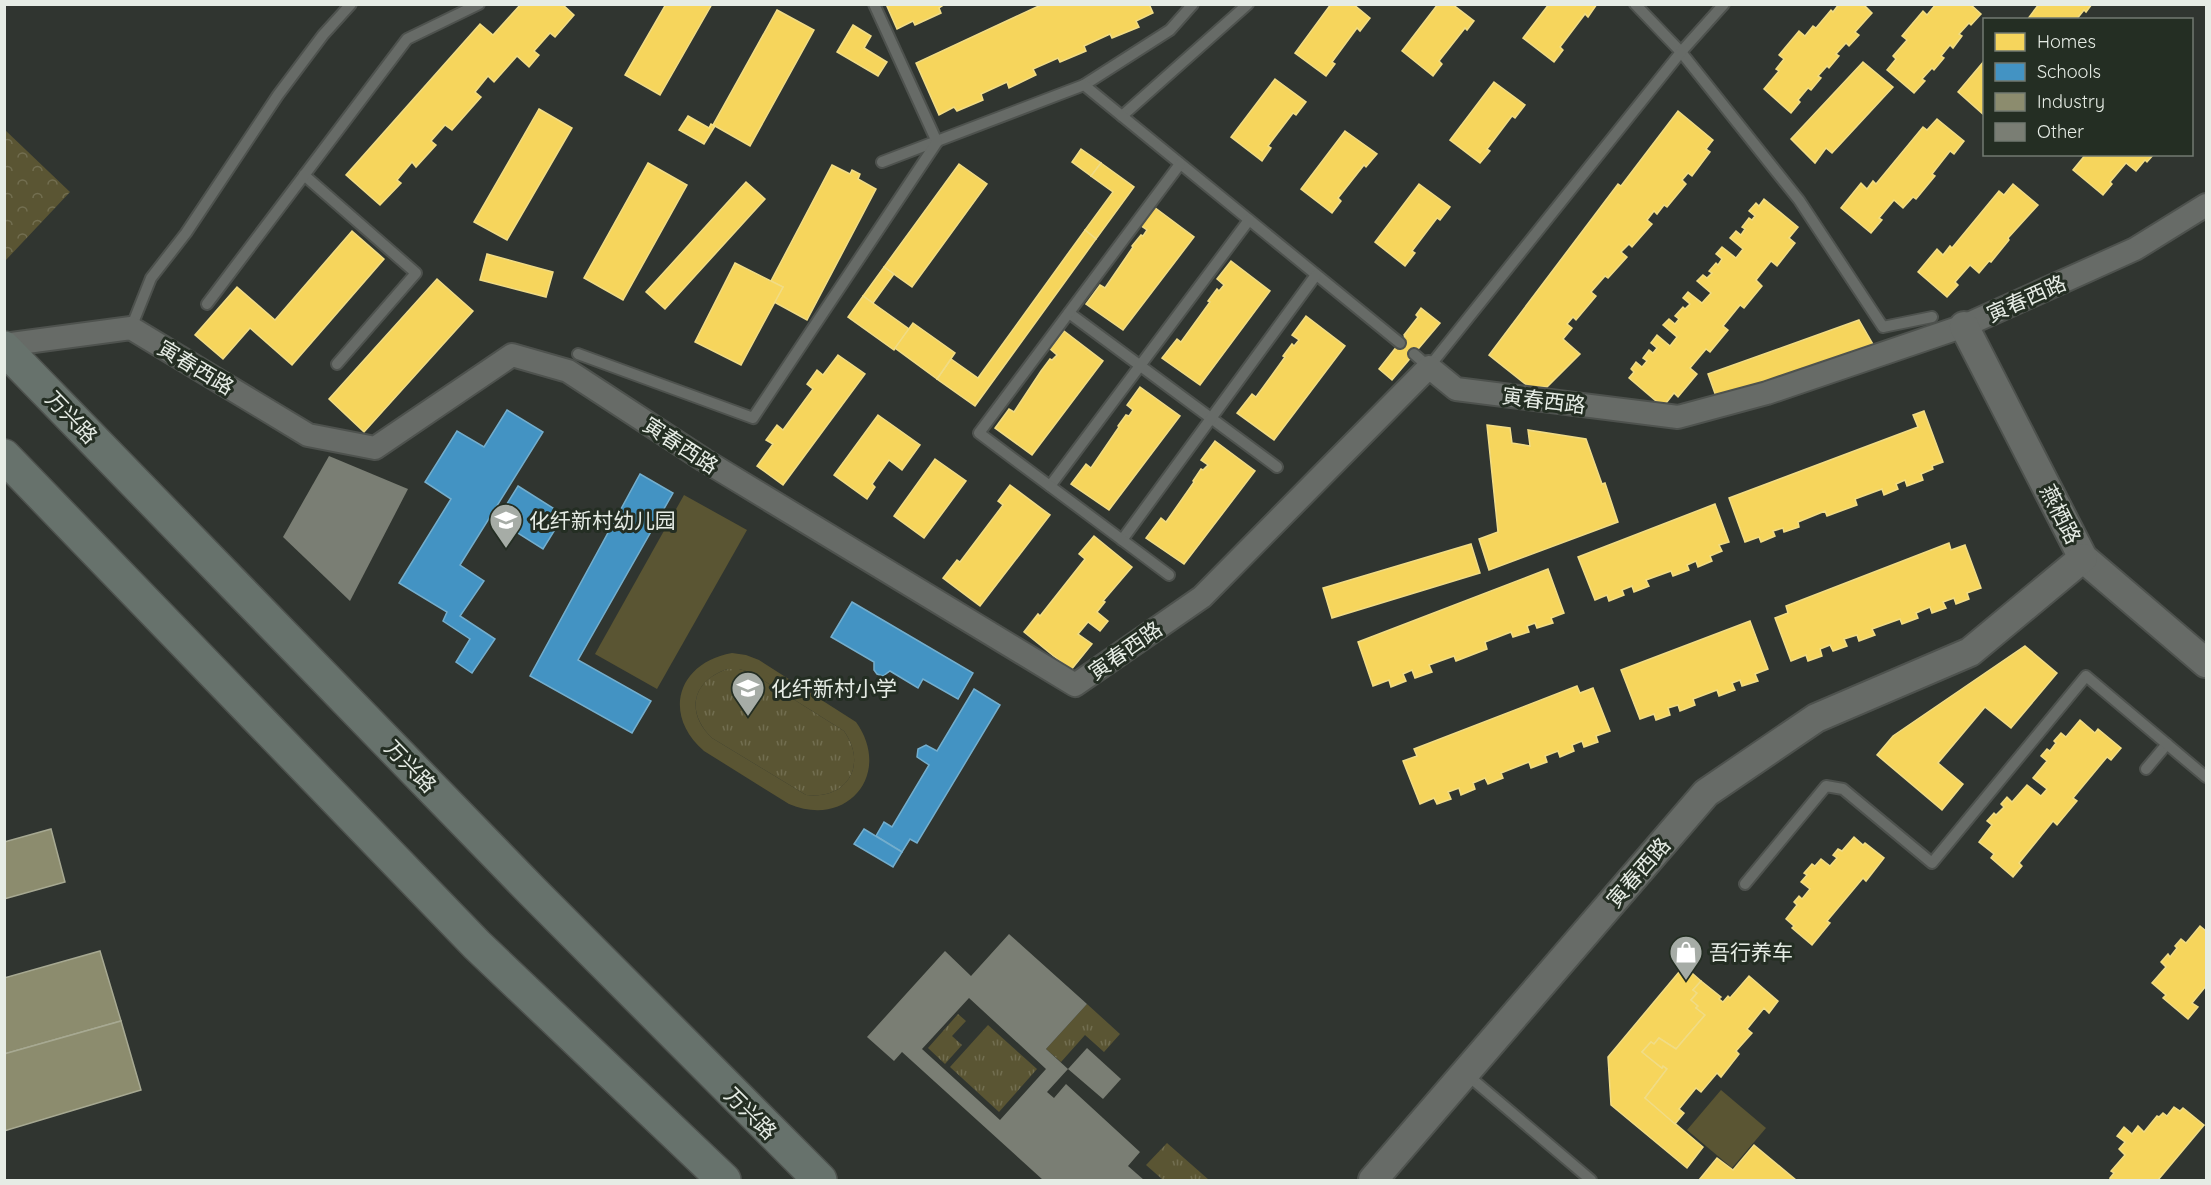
<svg xmlns="http://www.w3.org/2000/svg" width="2211" height="1185" font-family="Quicksand,'Noto Sans SC',sans-serif">
	<defs>
		<pattern id="grass-tufts" width="24" height="20" patternUnits="userSpaceOnUse" patternTransform="scale(1.5)"><rect width="24" height="20" fill="#5a5533"/><path d="M3 7l-1-3M5 7V3M7 7l1-3M15 17l-1-3M17 17v-4M19 17l1-3" fill="none" stroke="#726e50"/></pattern>
		<pattern id="park-crowns" width="20" height="18" patternUnits="userSpaceOnUse" patternTransform="scale(1.5)"><rect width="20" height="18" fill="#5a5533"/><path d="M2 6a3 3 0 1 1 6 0M12 15a3 3 0 1 1 6 0" fill="none" stroke="#726e50"/></pattern>
	</defs>
	<rect width="100%" height="100%" fill="#303530"/>
	<g fill="url(#grass-tufts)">
		<path d="M728 669H739L750 672 844 731C868 765 847 800 806 795L712 738C685 712 692 680 728 669Z"/>
		<polygon points="1087,1004 1120,1034 1104,1052 1085,1035 1061,1062 1046,1049"/>
		<polygon points="958,1014 966,1021 952,1036 962,1045 945,1064 928,1048"/>
		<polygon points="988,1025 1037,1069 999,1112 950,1067"/>
		<polygon points="1167,1143 1209,1180 1163,1180 1146,1165"/>
	</g>
	<polygon fill="url(#park-crowns)" points="4,129 70,192 5,261 4,261"/>
	<g fill="#5a5533" fill-rule="evenodd">
		<polygon points="684,495 747,530 657,689 595,654"/>
		<path d="M732 653 746 655 759 660 856 722C893 774 847 829 789 804L704 751C662 715 677 663 732 653ZM728 669H739L750 672 844 731C868 765 847 800 806 795L712 738C685 713 692 680 728 669Z"/>
		<polygon points="1721,1090 1766,1128 1732,1168 1687,1130"/>
	</g>
	<g fill="#f6d55c" stroke="#f1dc85" stroke-width="1.5">
		<polygon points="521,4 562,4 574,15 555,37 550,33 534,51 539,55 529,67 517,56 494,82 488,76 475,92 481,97 452,130 445,125 431,141 436,145 416,167 412,162 397,180 401,183 380,205 346,175 480,24 493,35"/>
		<polygon points="666,4 712,4 660,95 625,75"/>
		<polygon points="886,4 945,4 939,8 941,13 915,25 913,21 897,29"/>
		<polygon points="1043,4 1149,4 1153,13 1136,21 1139,27 1112,38 1110,34 1084,46 1086,51 1060,62 1058,58 1033,69 1036,75 1009,88 1007,82 981,94 983,100 957,111 954,107 939,115 916,63"/>
		<polygon points="1331,4 1353,4 1370,18 1360,31 1357,28 1332,62 1335,64 1326,76 1295,53"/>
		<polygon points="1438,4 1452,4 1474,21 1467,30 1465,28 1439,61 1442,64 1433,76 1402,51"/>
		<polygon points="1549,4 1597,4 1588,17 1585,14 1560,47 1563,50 1554,62 1523,38"/>
		<polygon points="1839,4 1863,4 1872,13 1855,32 1859,35 1849,46 1846,43 1836,54 1839,56 1829,68 1827,66 1818,76 1821,78 1811,90 1808,88 1798,100 1800,102 1791,113 1764,89 1779,71 1776,69 1784,59 1779,55 1799,31 1805,36 1813,26 1816,28 1831,10 1833,12"/>
		<polygon points="1936,4 1970,4 1981,14 1971,25 1969,23 1959,34 1962,36 1953,48 1950,45 1941,56 1944,58 1934,70 1932,68 1922,79 1925,81 1914,93 1887,70 1896,59 1893,56 1907,40 1902,36 1923,11 1927,15"/>
		<polygon points="2039,4 2092,4 2086,12 2084,10 2076,20 2027,20"/>
		<polygon points="777,10 814,30 750,146 713,125"/>
		<polygon points="853,25 871,36 864,48 887,62 878,76 837,52"/>
		<polygon points="1984,61 1984,115 1958,92"/>
		<polygon points="1863,62 1893,87 1832,153 1826,148 1815,163 1791,139"/>
		<polygon points="1275,79 1306,102 1296,115 1293,113 1268,146 1271,148 1262,161 1231,137"/>
		<polygon points="1494,82 1525,105 1515,118 1512,116 1487,149 1490,151 1480,163 1450,140"/>
		<polygon points="539,109 572,128 507,240 474,222"/>
		<polygon points="1678,111 1713,140 1706,149 1710,152 1692,176 1688,173 1682,180 1686,184 1667,207 1664,205 1657,214 1654,211 1647,220 1652,224 1632,247 1629,244 1621,252 1627,257 1608,278 1605,276 1591,292 1596,296 1576,320 1573,317 1567,324 1572,328 1563,339 1580,354 1547,387 1529,387 1489,355 1618,184 1621,186"/>
		<polygon points="688,116 709,128 711,124 715,126 704,144 679,130"/>
		<polygon points="1937,119 1964,141 1954,154 1950,151 1932,174 1935,176 1916,199 1913,197 1903,208 1894,200 1879,218 1882,220 1871,233 1841,208 1861,183 1867,189 1873,181 1876,184 1923,127 1927,130"/>
		<polygon points="1345,131 1377,154 1366,167 1364,165 1338,198 1341,201 1332,213 1301,189"/>
		<polygon points="1081,149 1101,163 1091,176 1072,162"/>
		<polygon points="2086,154 2154,154 2147,162 2145,160 2136,171 2126,163 2110,182 2112,184 2103,195 2073,170"/>
		<polygon points="648,163 687,185 623,300 584,278"/>
		<polygon points="1101,163 1134,187 1096,239 1085,230 1113,192 1091,176"/>
		<polygon points="959,164 987,184 912,287 884,267"/>
		<polygon points="832,165 850,174 852,170 860,174 858,179 876,189 807,320 774,302 783,287 771,281"/>
		<polygon points="746,182 765,199 665,309 646,292"/>
		<polygon points="1419,184 1450,207 1440,220 1437,218 1412,251 1415,253 1405,266 1375,242"/>
		<polygon points="2013,184 2038,205 2008,238 2009,240 1991,262 1989,261 1979,273 1970,265 1955,282 1958,285 1947,297 1918,272 1937,249 1943,255 1950,246 1952,248 1999,191 2004,195"/>
		<polygon points="1764,199 1798,227 1789,238 1795,243 1777,266 1771,261 1756,280 1762,286 1744,308 1740,305 1723,326 1728,330 1710,352 1706,349 1690,368 1697,374 1678,397 1674,393 1663,407 1629,378 1634,372 1631,369 1636,362 1642,367 1647,361 1643,358 1649,350 1653,353 1657,348 1651,343 1657,335 1670,346 1677,337 1663,325 1669,319 1675,324 1679,319 1675,316 1683,307 1685,309 1690,304 1683,298 1688,292 1702,303 1711,293 1697,281 1703,275 1707,278 1712,273 1709,271 1716,263 1718,265 1722,259 1716,254 1722,247 1736,258 1743,249 1730,238 1736,231 1741,235 1745,229 1742,227 1749,218 1752,220 1755,216 1749,211 1756,203 1759,206"/>
		<polygon points="1154,207 1194,237 1123,330 1086,304 1100,285 1105,288 1133,247 1132,246 1141,235 1143,236 1147,230 1140,225"/>
		<polygon points="1085,230 1096,239 975,406 937,379 951,359 978,378"/>
		<polygon points="352,231 384,259 292,365 250,328 223,359 195,335 237,287 275,320"/>
		<polygon points="487,254 553,272 546,297 480,280"/>
		<polygon points="1231,261 1270,291 1200,385 1162,358 1177,339 1181,342 1210,302 1208,301 1217,289 1219,291 1224,285 1217,279"/>
		<polygon points="735,263 783,287 741,365 695,342"/>
		<polygon points="884,267 894,274 873,303 863,296"/>
		<polygon points="437,279 473,311 364,432 329,399"/>
		<polygon points="863,296 909,329 894,350 848,317"/>
		<polygon points="1421,308 1440,323 1392,380 1379,369 1405,336 1404,335 1418,317 1416,315"/>
		<polygon points="1306,316 1345,346 1274,440 1237,413 1252,394 1256,397 1285,357 1283,356 1292,344 1294,346 1299,340 1292,335"/>
		<polygon points="1859,320 1874,346 1717,399 1708,374"/>
		<polygon points="913,323 955,353 937,379 895,348"/>
		<polygon points="1064,331 1103,361 1032,455 995,428 1009,409 1014,412 1041,371 1050,359 1052,360 1057,355 1050,349"/>
		<polygon points="838,355 865,374 783,485 757,466 773,444 766,440 777,425 783,430 813,389 807,384 817,370 823,375"/>
		<polygon points="1140,387 1180,416 1109,510 1071,484 1086,464 1091,468 1119,427 1118,426 1126,415 1129,416 1133,410 1127,405"/>
		<polygon points="1924,411 1943,462 1932,466 1933,469 1921,474 1923,480 1907,486 1905,480 1896,484 1898,489 1884,495 1882,489 1855,499 1857,505 1827,516 1825,511 1798,522 1799,527 1784,532 1783,528 1773,531 1775,536 1761,542 1759,537 1745,542 1729,498 1918,427 1913,415"/>
		<polygon points="878,415 920,445 902,470 889,460 872,484 875,487 867,499 834,475"/>
		<polygon points="1487,425 1510,428 1512,443 1530,446 1528,430 1586,439 1602,484 1605,483 1618,522 1489,570 1479,539 1498,532"/>
		<polygon points="1215,441 1255,471 1184,564 1146,538 1161,518 1166,522 1194,482 1193,481 1201,469 1203,470 1208,465 1201,460"/>
		<polygon points="935,459 966,481 924,538 894,516"/>
		<polygon points="1010,485 1050,515 980,606 943,578 957,560 960,562 1003,505 998,501"/>
		<polygon points="1715,504 1729,542 1719,545 1722,551 1710,556 1712,561 1698,567 1696,561 1687,565 1689,570 1673,576 1671,571 1646,580 1649,586 1634,592 1632,586 1622,590 1624,595 1609,601 1607,595 1595,600 1578,557"/>
		<polygon points="1094,536 1132,567 1103,601 1105,602 1097,612 1108,621 1100,631 1088,622 1078,634 1092,644 1071,670 1024,632 1038,614 1040,616 1085,559 1079,554"/>
		<polygon points="1949,543 1951,550 1965,545 1981,588 1967,593 1969,599 1956,604 1954,598 1943,602 1946,608 1932,613 1930,607 1916,613 1918,618 1902,624 1900,619 1872,629 1875,635 1859,641 1857,635 1844,639 1847,646 1833,651 1830,645 1820,649 1822,656 1808,661 1806,655 1791,661 1775,618 1788,613 1786,606"/>
		<polygon points="1471,544 1480,573 1332,618 1323,588"/>
		<polygon points="1548,569 1564,613 1551,618 1553,623 1537,628 1535,623 1527,626 1529,632 1513,637 1511,632 1485,642 1487,649 1456,661 1454,656 1429,665 1432,672 1415,678 1412,670 1403,674 1406,681 1391,687 1389,680 1373,686 1358,642"/>
		<polygon points="1750,621 1768,669 1755,674 1758,681 1742,686 1740,680 1732,683 1735,690 1719,696 1717,690 1693,699 1695,705 1680,711 1678,705 1668,708 1670,715 1656,720 1654,714 1640,719 1621,670"/>
		<polygon points="2025,646 2057,673 2011,728 1985,707 1938,763 1963,784 1942,810 1877,755 1893,736"/>
		<polygon points="1577,686 1580,693 1593,688 1610,731 1596,736 1598,742 1584,747 1582,741 1572,745 1574,751 1560,757 1558,751 1545,756 1547,762 1531,768 1529,762 1501,773 1503,778 1488,784 1485,778 1473,783 1475,789 1461,795 1459,788 1448,792 1451,799 1437,804 1434,798 1420,804 1403,761 1417,756 1414,749"/>
		<polygon points="2080,720 2095,733 2098,729 2121,748 2111,760 2107,757 2073,798 2077,801 2057,825 2053,821 2019,863 2022,866 2013,877 1991,858 1994,854 1979,842 1992,825 1987,821 1994,813 1996,815 2004,807 2001,804 2007,797 2012,802 2027,785 2041,796 2047,789 2033,778 2047,761 2041,756 2047,749 2050,751 2056,743 2054,741 2061,733 2066,737"/>
		<polygon points="1854,837 1863,845 1865,843 1884,858 1866,881 1863,878 1827,921 1830,923 1812,945 1792,928 1794,926 1786,919 1797,905 1794,902 1799,896 1802,899 1810,889 1801,882 1807,875 1804,873 1812,864 1815,866 1821,859 1830,866 1837,858 1833,855 1838,849 1842,851"/>
		<polygon points="2200,926 2206,931 2206,986 2192,1003 2198,1007 2188,1019 2163,998 2166,995 2152,983 2166,967 2161,962 2168,954 2170,957 2177,948 2175,946 2181,939 2186,943"/>
		<polygon points="1684,966 1701,981 1693,990 1697,993 1691,1000 1698,1006 1696,1008 1705,1015 1676,1049 1659,1038 1654,1044 1651,1042 1642,1052 1662,1068 1663,1066 1667,1069 1645,1098 1703,1147 1687,1168 1611,1105 1608,1057"/>
		<polygon points="1749,976 1778,1001 1769,1013 1764,1008 1747,1029 1752,1033 1736,1051 1739,1054 1721,1077 1717,1073 1701,1092 1696,1088 1679,1109 1684,1113 1675,1124 1645,1098 1667,1069 1663,1066 1662,1068 1642,1052 1651,1042 1654,1044 1659,1038 1676,1049 1705,1015 1696,1008 1698,1006 1691,1000 1697,993 1693,990 1701,981 1721,997 1719,999 1723,1002 1728,996 1730,998"/>
		<polygon points="2174,1107 2180,1111 2183,1108 2204,1125 2158,1180 2110,1180 2110,1178 2114,1173 2111,1171 2125,1155 2119,1149 2125,1142 2117,1136 2124,1127 2132,1134 2138,1126 2144,1132 2157,1116 2159,1117 2163,1113 2167,1116"/>
		<polygon points="1754,1145 1796,1180 1699,1180 1717,1158 1733,1170"/>
	</g>
	<g fill="#4393c3" stroke="#74aecd" stroke-width="1.5">
		<polygon points="507,410 543,432 460,565 484,581 460,616 495,639 472,673 456,662 470,639 443,621 447,612 399,583 451,499 425,482 457,431 484,447"/>
		<polygon points="640,474 673,493 578,660 651,701 632,733 530,676"/>
		<polygon points="518,486 564,515 543,549 497,520"/>
		<polygon points="852,602 973,673 958,699 923,679 918,688 890,671 883,676 877,674 874,670 874,662 831,637"/>
		<polygon points="974,689 1000,705 917,843 910,839 902,852 876,836 884,822 892,827 929,765 917,757 918,749 926,745 937,751"/>
		<polygon points="864,829 902,852 893,867 854,844"/>
	</g>
	<g fill="#8c8c6e" stroke="#a7a992" stroke-width="1.5">
		<polygon points="51,829 65,882 4,899 4,842"/>
		<polygon points="100,951 121,1021 4,1054 4,978"/>
		<polygon points="121,1021 141,1090 4,1131 4,1054"/>
	</g>
	<g fill="#7a7e74" fill-rule="evenodd">
		<polygon points="329,456 408,489 350,601 283,537"/>
		<path d="M1009 934 1087 1004 1046 1049 1068 1069 1047 1092 1054 1098 1066 1084 1140 1152 1128 1166 1144 1180H1043L902 1052 894 1061 867 1037 945 951 971 976ZM969 998 1046 1069 1000 1120 922 1049Z"/>
		<polygon points="1087,1048 1121,1079 1103,1099 1068,1069"/>
	</g>
	<g fill="none" stroke-linecap="round" stroke-linejoin="round">
		<defs>
			<g id="service">
				<polyline points="1635,4 1681,52 1799,200 1883,327 1932,317"/>
				<polyline points="1084,85 1170,30 1193,4"/>
				<polyline points="1122,116 1248,4"/>
				<polyline points="882,162 1084,85 1400,343"/>
				<polyline points="304,175 416,273 337,364"/>
				<polyline points="207,304 407,39 479,4"/>
				<polyline points="1069,313 1277,467"/>
				<polyline points="131,328 151,278 186,233 278,95 323,35 351,4"/>
				<polyline points="578,354 753,418 937,142 874,4"/>
				<polyline points="1414,354 1429,367 1681,52 1724,4"/>
				<polyline points="1050,486 1249,220"/>
				<polyline points="1122,540 1316,275"/>
				<polyline points="1169,575 979,433 1180,164"/>
				<polyline points="2146,769 2167,744"/>
				<polyline points="1745,884 1826,786 1843,789 1932,863 2086,676 2206,777"/>
				<polyline points="1465,1073 1591,1180"/>
			</g>
			<polyline id="minor" points="4,345 131,328 308,435 375,448 512,355 568,371 704,460 1075,685 1202,597 1429,367 1456,389 1678,417 1767,393 1964,326 2135,249 2206,205"/>
			<g id="tertiary">
				<polyline points="1964,326 2083,558 2206,663"/>
				<polyline points="1373,1180 1706,793 1816,718 1970,652 2083,558"/>
			</g>
			<g id="primary">
				<polyline points="4,348 532,891 820,1180"/>
				<polyline points="4,456 477,945 724,1180"/>
			</g>
		</defs>
		<use href="#service" stroke="#4e524e" stroke-width="14"/>
		<use href="#minor" stroke="#4e524e" stroke-width="26"/>
		<use href="#tertiary" stroke="#4e524e" stroke-width="32"/>
		<use href="#primary" stroke="#4e524e" stroke-width="36"/>
		<use href="#service" stroke="#676b67" stroke-width="10"/>
		<use href="#minor" stroke="#676b67" stroke-width="22"/>
		<use href="#tertiary" stroke="#676b67" stroke-width="28"/>
		<use href="#primary" stroke="#67726c" stroke-width="33"/>
	</g>
	<defs>
		<symbol id="school-pin" viewBox="-11 -11 22 30"><path d="M0 17L-7.5 6A9.5 9.5 0 1 1 7.5 6Z" fill="#a6aca6" stroke="#242e23"/><path d="M0-5L7-2L0 1L-7-2ZM-4 1L0 2.5L4 1V4Q0 6-4 4Z" fill="#fff"/></symbol>
		<symbol id="shop-pin" viewBox="-11 -11 22 30"><path d="M0 17L-7.5 6A9.5 9.5 0 1 1 7.5 6Z" fill="#a6aca6" stroke="#242e23"/><path d="M-5-2.5h2.3a2.7 3.5 0 0 1 5.4 0H5L5.5 6h-11ZM-1.5-2.5h3a1.5 2.3 0 0 0-3 0Z" fill="#fff"/></symbol>
	</defs>
	<g fill-rule="evenodd">
		<use href="#school-pin" x="487" y="501" width="38" height="52"/>
		<use href="#school-pin" x="729" y="669" width="38" height="52"/>
		<use href="#shop-pin" x="1667" y="933" width="38" height="52"/>
	</g>
	<g text-anchor="middle" dominant-baseline="central" stroke-width="6" stroke-linejoin="round" paint-order="stroke">
		<g font-size="21" fill="#e6ece5" stroke="#242e23">
			<text transform="translate(2026 298) rotate(-24)">寅春西路</text>
			<text transform="translate(196 367) rotate(31)">寅春西路</text>
			<text transform="translate(1544 400) rotate(7)">寅春西路</text>
			<text transform="translate(72 417) rotate(46)">万兴路</text>
			<text transform="translate(681 445) rotate(33)">寅春西路</text>
			<text transform="translate(2061 514) rotate(63)">燕栖路</text>
			<text transform="translate(1125 650) rotate(-35)">寅春西路</text>
			<text transform="translate(411 766) rotate(46)">万兴路</text>
			<text transform="translate(1638 872) rotate(-49)">寅春西路</text>
			<text transform="translate(751 1113) rotate(45)">万兴路</text>
		</g>
		<g font-size="21" fill="#e6ece5" stroke="#242e23" text-anchor="start">
			<text x="529" y="520">化纤新村幼儿园</text>
			<text x="771" y="688">化纤新村小学</text>
			<text x="1709" y="952">吾行养车</text>
		</g>
	</g>
	<rect width="2211" height="1185" fill="none" stroke="#e6ece5" stroke-width="12"/>
	<rect x="1983" y="18" width="210" height="138" fill="#242e23" stroke="#727a71" stroke-width="1.5"/>
	<rect x="1995" y="33" width="30" height="18" fill="#f6d55c" stroke="#727a71" stroke-width="1.5"/>
	<text x="2037" y="48" font-size="18" fill="#e6ece5">Homes</text>
	<rect x="1995" y="63" width="30" height="18" fill="#4393c3" stroke="#727a71" stroke-width="1.5"/>
	<text x="2037" y="78" font-size="18" fill="#e6ece5">Schools</text>
	<rect x="1995" y="93" width="30" height="18" fill="#8c8c6e" stroke="#727a71" stroke-width="1.5"/>
	<text x="2037" y="108" font-size="18" fill="#e6ece5">Industry</text>
	<rect x="1995" y="123" width="30" height="18" fill="#7a7e74" stroke="#727a71" stroke-width="1.5"/>
	<text x="2037" y="138" font-size="18" fill="#e6ece5">Other</text>
</svg>
